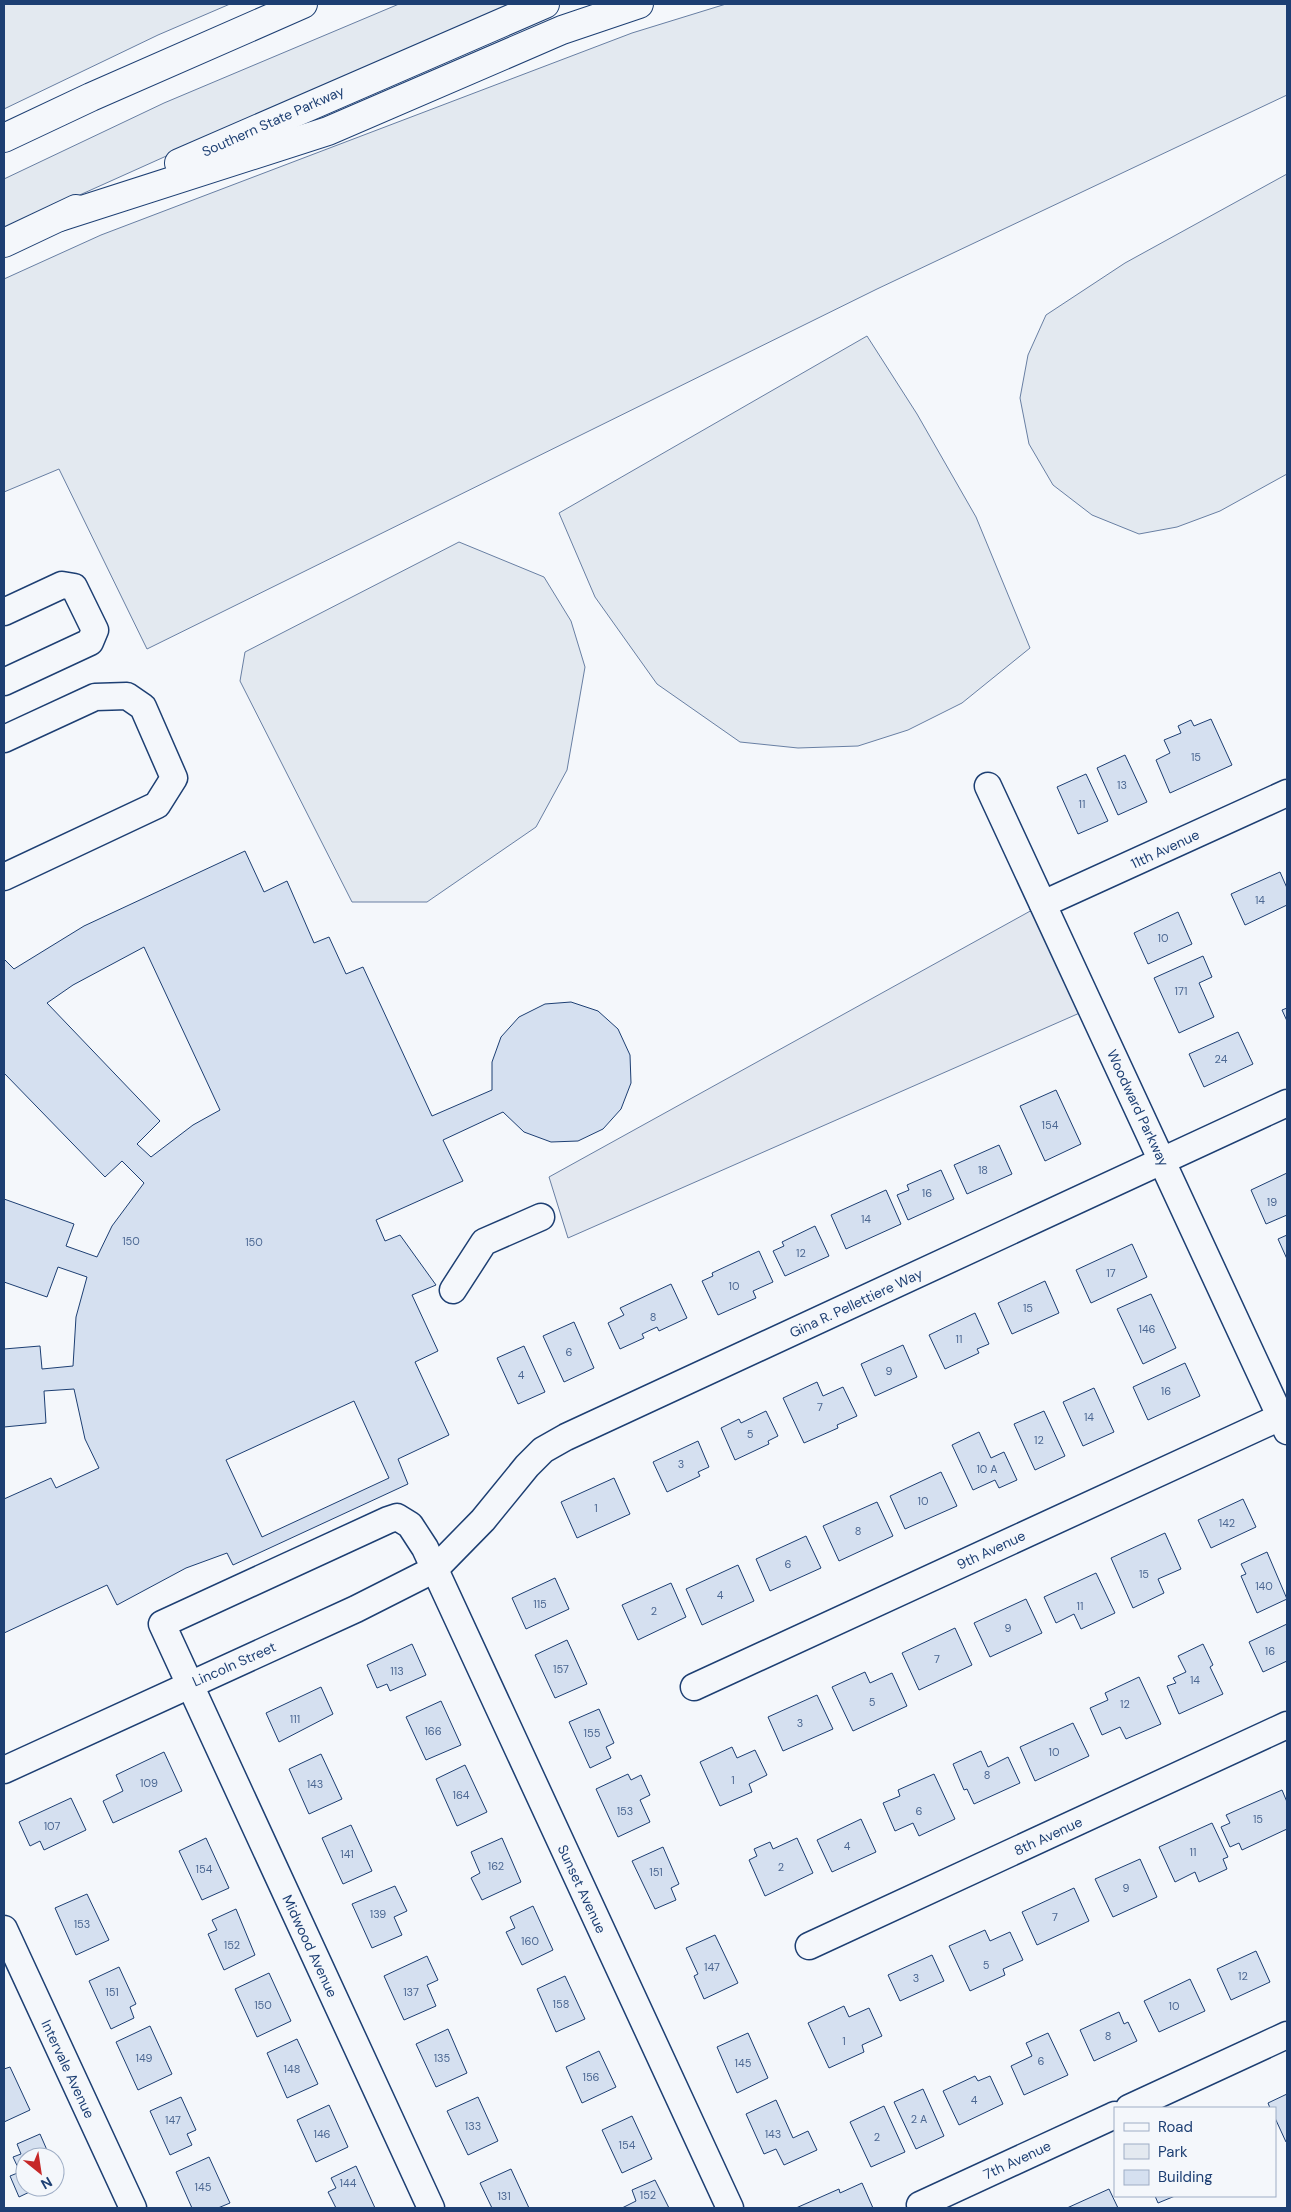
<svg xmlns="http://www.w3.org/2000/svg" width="1291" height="2212" font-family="'DM Sans',sans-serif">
	<rect width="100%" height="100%" fill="#f4f7fb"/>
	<g fill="#e3e9f0" stroke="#687fa3">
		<polygon points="4,4 230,4 158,35 4,109"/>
		<polygon points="399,4 521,4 242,122 4,229 4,179 164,103"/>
		<polygon points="726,4 1287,4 1287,95 877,289 147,649 59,469 4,492 4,279 101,235 632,33"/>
		<polygon points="1287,174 1287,474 1220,511 1177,527 1139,534 1092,515 1053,485 1029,444 1020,398 1028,355 1046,315 1125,263"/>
		<polygon points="867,336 917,414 976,517 1030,648 962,703 908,730 858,746 798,748 740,742 657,684 595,597 559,513"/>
		<polygon points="459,542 544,577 571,621 585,667 567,770 536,827 427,902 352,902 240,681 245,652"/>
	</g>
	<polygon fill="#e3e8f0" stroke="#687fa3" points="1043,904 1091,1008 568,1238 549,1177"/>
	<g fill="#d5e0f0" stroke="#1d3f73" fill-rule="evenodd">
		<polygon points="1211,719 1232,765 1170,793 1156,760 1170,753 1164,740 1181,733 1178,726 1191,720 1194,726"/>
		<polygon points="1125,755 1147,802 1118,815 1097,768"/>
		<polygon points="1086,774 1108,821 1078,834 1057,787"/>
		<path d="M245 851 264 892 287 881 314 943 329 937 346 974 363 967 432 1116 492 1090V1062L501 1037 519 1017 545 1004 571 1002 598 1011 618 1029 630 1055 631 1083 621 1109 603 1129 578 1141 551 1142 524 1132 503 1112 443 1140 463 1181 376 1220 385 1241 400 1235 436 1285 412 1295 438 1351 415 1362 449 1435 398 1459 408 1484 233 1565 227 1553 186 1568 117 1605 107 1585 4 1633V1499L51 1478 56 1488 99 1468 85 1439 74 1389 44 1391 46 1423 4 1427V1349L40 1346 42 1369 73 1366 76 1317 87 1277 58 1267 47 1297 4 1282V1199L74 1224 66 1246 97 1257 112 1226 144 1183 122 1161 105 1177 4 1073V959L14 969 84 926ZM144 947 220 1110 193 1125 151 1157 137 1144 160 1121 47 1003 73 985ZM354 1401 389 1478 262 1537 226 1460Z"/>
		<polygon points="1280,872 1287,888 1287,905 1245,925 1231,894"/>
		<polygon points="1178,912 1192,944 1148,964 1134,933"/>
		<polygon points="1203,956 1212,977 1199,983 1214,1017 1179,1033 1154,978"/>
		<polygon points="1287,1008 1287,1021 1282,1010"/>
		<polygon points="1238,1032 1253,1064 1204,1087 1189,1054"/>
		<polygon points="1056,1090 1081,1144 1045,1161 1020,1106"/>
		<polygon points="999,1145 1012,1174 967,1194 954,1165"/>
		<polygon points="941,1170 954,1199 908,1220 897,1195 909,1190 907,1185"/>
		<polygon points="1287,1173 1287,1215 1266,1224 1251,1190"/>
		<polygon points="886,1190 901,1224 846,1249 831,1215"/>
		<polygon points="815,1226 829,1256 785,1276 773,1251 784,1246 782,1242"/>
		<polygon points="1287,1235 1287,1259 1278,1239"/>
		<polygon points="1132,1244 1147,1277 1091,1303 1076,1270"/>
		<polygon points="759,1251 773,1282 753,1291 756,1298 718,1315 702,1281 713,1276 712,1273"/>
		<polygon points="1045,1281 1059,1313 1012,1334 998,1303"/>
		<polygon points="671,1284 687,1318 659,1331 657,1327 642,1334 644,1338 620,1349 608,1323 624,1315 620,1308"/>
		<polygon points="1151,1294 1176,1348 1143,1364 1117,1309"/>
		<polygon points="975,1313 989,1344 977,1349 979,1353 945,1369 929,1335"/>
		<polygon points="574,1322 594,1368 564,1382 543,1336"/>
		<polygon points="903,1345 917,1377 875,1396 861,1364"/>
		<polygon points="524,1346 545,1392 518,1404 497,1358"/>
		<polygon points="1185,1363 1200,1396 1148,1420 1133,1387"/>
		<polygon points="817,1382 823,1396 843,1387 857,1416 837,1425 838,1428 804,1443 783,1398"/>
		<polygon points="1094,1388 1114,1432 1083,1446 1063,1402"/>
		<polygon points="766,1411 778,1436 768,1441 769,1444 735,1460 721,1428 739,1419 741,1423"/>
		<polygon points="1044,1411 1065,1456 1035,1470 1014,1424"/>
		<polygon points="979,1432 991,1458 1004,1452 1017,1480 999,1488 995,1480 973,1490 952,1445"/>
		<polygon points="698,1441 709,1467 698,1472 700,1476 667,1492 653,1462"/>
		<polygon points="941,1472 957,1506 905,1529 890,1496"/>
		<polygon points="614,1478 630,1514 577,1538 561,1502"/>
		<polygon points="1243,1499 1256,1527 1211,1548 1198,1520"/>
		<polygon points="877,1502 893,1536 839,1561 823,1526"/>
		<polygon points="1165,1533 1181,1569 1158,1579 1164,1593 1133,1608 1111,1558"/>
		<polygon points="806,1536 821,1568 770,1591 756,1559"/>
		<polygon points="1267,1552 1287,1599 1257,1613 1241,1576 1246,1574 1241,1564"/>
		<polygon points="738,1565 754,1601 702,1625 686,1589"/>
		<polygon points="1096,1573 1115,1613 1081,1629 1074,1614 1056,1623 1044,1597"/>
		<polygon points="555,1578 569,1609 526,1629 512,1598"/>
		<polygon points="671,1583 686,1617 638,1640 622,1605"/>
		<polygon points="1026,1599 1042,1633 990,1657 974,1623"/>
		<polygon points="1287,1624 1287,1661 1263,1672 1249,1642"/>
		<polygon points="955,1628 972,1665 919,1690 902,1653"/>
		<polygon points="567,1640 587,1684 555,1698 535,1655"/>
		<polygon points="412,1644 426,1675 390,1691 387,1684 377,1688 367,1665"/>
		<polygon points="1203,1644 1213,1665 1210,1667 1223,1694 1179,1714 1167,1686 1176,1683 1173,1678 1186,1672 1178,1656"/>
		<polygon points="865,1672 870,1683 892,1673 907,1706 853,1731 832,1687"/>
		<polygon points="1139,1677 1161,1724 1126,1739 1120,1727 1102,1735 1090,1708 1108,1700 1105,1693"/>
		<polygon points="321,1687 333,1714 279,1742 266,1713"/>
		<polygon points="817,1695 833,1729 783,1751 768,1717"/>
		<polygon points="441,1701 461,1745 426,1760 406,1717"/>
		<polygon points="599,1709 614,1743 606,1747 611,1758 590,1768 569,1722"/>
		<polygon points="1073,1723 1089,1756 1035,1781 1020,1747"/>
		<polygon points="732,1747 737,1758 755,1750 767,1775 749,1784 752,1792 720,1806 700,1762"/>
		<polygon points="981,1751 988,1767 1008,1757 1020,1783 974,1804 967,1789 964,1790 953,1764"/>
		<polygon points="164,1752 182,1791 113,1823 103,1801 123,1791 116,1775"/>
		<polygon points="321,1754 342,1799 309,1814 289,1769"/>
		<polygon points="465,1765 487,1812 457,1826 436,1779"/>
		<polygon points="628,1774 631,1780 641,1775 650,1795 640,1800 650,1822 618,1837 596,1789"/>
		<polygon points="934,1774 955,1819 919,1836 913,1823 895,1831 883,1803 900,1796 898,1790"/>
		<polygon points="1282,1790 1287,1802 1287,1829 1242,1850 1239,1843 1230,1847 1221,1827 1230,1823 1226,1815"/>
		<polygon points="71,1798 86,1830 44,1850 40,1841 30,1846 19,1822"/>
		<polygon points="861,1819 876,1852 832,1872 817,1840"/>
		<polygon points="1212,1823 1228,1857 1223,1859 1227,1869 1199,1882 1195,1872 1175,1882 1159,1847"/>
		<polygon points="351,1825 372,1871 343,1884 322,1838"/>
		<polygon points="206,1838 229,1888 202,1900 179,1851"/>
		<polygon points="502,1838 521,1882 482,1900 471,1878 480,1873 471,1852"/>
		<polygon points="797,1838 813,1873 765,1896 749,1860 757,1856 754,1849 770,1842 773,1849"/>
		<polygon points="663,1847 679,1884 671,1888 676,1900 655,1909 632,1861"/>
		<polygon points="1140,1859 1157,1897 1113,1917 1095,1879"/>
		<polygon points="395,1886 407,1911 394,1917 402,1935 372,1948 352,1904"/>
		<polygon points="1074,1888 1089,1921 1037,1945 1022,1912"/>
		<polygon points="87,1894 109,1940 76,1955 55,1908"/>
		<polygon points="533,1906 553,1950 522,1965 506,1932 515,1928 510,1917"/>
		<polygon points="236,1909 255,1955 224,1970 208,1934 217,1930 212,1920"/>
		<polygon points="985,1930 990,1941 1010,1932 1023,1960 1003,1969 1005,1975 970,1991 949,1946"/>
		<polygon points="715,1935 738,1983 704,1999 694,1976 698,1974 686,1948"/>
		<polygon points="1256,1951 1270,1982 1231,2000 1217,1969"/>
		<polygon points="932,1955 944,1981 900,2001 888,1975"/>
		<polygon points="427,1956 438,1980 427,1985 436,2006 404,2020 384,1976"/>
		<polygon points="119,1967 136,2004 130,2007 134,2018 111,2029 89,1981"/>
		<polygon points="269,1973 291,2021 257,2037 235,1989"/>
		<polygon points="565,1976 585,2019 556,2032 537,1989"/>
		<polygon points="1190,1979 1205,2011 1159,2032 1144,2001"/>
		<polygon points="844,2006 849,2017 869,2008 882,2036 862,2045 864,2052 829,2068 808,2023"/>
		<polygon points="1119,2012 1124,2024 1128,2022 1137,2041 1094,2061 1080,2030"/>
		<polygon points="150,2026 172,2074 138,2090 116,2042"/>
		<polygon points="448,2029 467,2073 436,2087 416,2044"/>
		<polygon points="748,2033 768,2078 737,2093 717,2047"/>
		<polygon points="1048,2033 1068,2075 1024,2095 1011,2066 1032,2056 1026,2043"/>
		<polygon points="297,2039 318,2084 287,2098 267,2053"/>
		<polygon points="599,2051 616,2087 582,2103 566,2067"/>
		<polygon points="10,2067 30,2110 4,2122 4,2069"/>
		<polygon points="975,2076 978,2081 990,2076 1003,2104 959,2125 943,2091"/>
		<polygon points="923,2089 944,2136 916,2149 894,2102"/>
		<polygon points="1287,2094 1287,2141 1286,2142 1275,2118 1275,2108 1270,2108 1268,2103"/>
		<polygon points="181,2097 196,2130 187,2134 192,2145 170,2155 150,2111"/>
		<polygon points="478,2097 498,2141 468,2155 447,2111"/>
		<polygon points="776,2100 793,2138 808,2131 817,2150 784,2165 776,2149 764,2154 746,2114"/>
		<polygon points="329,2105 348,2147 316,2162 297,2120"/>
		<polygon points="884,2106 905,2152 871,2167 850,2122"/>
		<polygon points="632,2116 652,2159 622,2173 602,2130"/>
		<polygon points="40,2134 50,2157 25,2157 25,2187 40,2187 19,2197 10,2176 20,2172 13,2157 21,2154 17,2144"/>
		<polygon points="209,2157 230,2203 218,2208 192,2208 176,2172"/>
		<polygon points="356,2166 375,2208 336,2208 328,2192 336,2188 331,2178"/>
		<polygon points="55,2167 60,2178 55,2180"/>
		<polygon points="511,2169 529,2208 492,2208 480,2183"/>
		<polygon points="655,2180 669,2208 622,2208 636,2201 632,2190"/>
		<polygon points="862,2183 873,2208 796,2208 839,2189 840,2193"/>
		<polygon points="1109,2189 1118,2208 1067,2208"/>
		<polygon points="1155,2196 1175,2196 1158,2203"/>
	</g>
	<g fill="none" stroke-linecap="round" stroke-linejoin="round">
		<defs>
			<g id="minor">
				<polyline points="4,612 62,585 74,587 95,630 90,642 4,682"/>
				<polyline points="4,739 95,697 127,696 143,707 174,778 157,805 4,877"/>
				<polyline points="988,786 1287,1431"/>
				<polyline points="1043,904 1287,793"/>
				<polyline points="453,1290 484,1242 541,1217"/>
				<polyline points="694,1687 1287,1414"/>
				<polyline points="4,1770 356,1609 435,1569 483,1520 527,1466 543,1450 566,1437 1287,1103"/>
				<polyline points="4,1929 133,2208"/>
				<polyline points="809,1946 1287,1725"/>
				<polyline points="1129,2108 1287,2035"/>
				<polyline points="920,2205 1115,2115"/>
				<polyline points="431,2208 162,1624 388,1520 397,1517 410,1525 425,1548 730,2208"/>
			</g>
			<g id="highway">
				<polyline points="4,138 91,97 303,4"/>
				<polyline points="179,163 545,4"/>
				<polyline points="60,217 328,131 562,30 639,4"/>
				<polyline points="4,243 76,209"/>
			</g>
		</defs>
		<use href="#minor" stroke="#1d3f73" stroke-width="29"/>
		<use href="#highway" stroke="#1d3f73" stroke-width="30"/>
		<use href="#minor" stroke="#f4f7fb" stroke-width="26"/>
		<use href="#highway" stroke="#f4f7fb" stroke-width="28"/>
	</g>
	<g text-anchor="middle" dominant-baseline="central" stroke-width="4" stroke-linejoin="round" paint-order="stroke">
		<g font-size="11" fill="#4b6792">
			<text x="1196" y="757">15</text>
			<text x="1122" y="785">13</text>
			<text x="1082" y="804">11</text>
			<text x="1260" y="900">14</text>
			<text x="1163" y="938">10</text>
			<text x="1181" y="991">171</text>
			<text x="1221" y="1059">24</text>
			<text x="1050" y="1125">154</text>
			<text x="983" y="1170">18</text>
			<text x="927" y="1193">16</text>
			<text x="1272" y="1202">19</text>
			<text x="866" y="1219">14</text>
			<text x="131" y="1241">150</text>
			<text x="254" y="1242">150</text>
			<text x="801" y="1253">12</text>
			<text x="1111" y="1273">17</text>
			<text x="734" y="1286">10</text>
			<text x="1028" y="1308">15</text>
			<text x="653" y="1317">8</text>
			<text x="1147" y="1329">146</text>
			<text x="959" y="1339">11</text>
			<text x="569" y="1352">6</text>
			<text x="889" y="1371">9</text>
			<text x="521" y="1375">4</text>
			<text x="1166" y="1391">16</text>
			<text x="820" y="1407">7</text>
			<text x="1089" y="1417">14</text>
			<text x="750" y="1434">5</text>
			<text x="1039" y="1440">12</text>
			<text x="681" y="1464">3</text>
			<text x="987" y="1469">10 A</text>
			<text x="923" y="1501">10</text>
			<text x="596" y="1508">1</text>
			<text x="1227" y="1523">142</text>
			<text x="858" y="1531">8</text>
			<text x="788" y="1564">6</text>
			<text x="1144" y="1574">15</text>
			<text x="1264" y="1586">140</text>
			<text x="720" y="1595">4</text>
			<text x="540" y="1604">115</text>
			<text x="1080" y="1606">11</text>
			<text x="654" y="1611">2</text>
			<text x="1008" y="1628">9</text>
			<text x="1270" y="1651">16</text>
			<text x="937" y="1659">7</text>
			<text x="561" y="1669">157</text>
			<text x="397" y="1671">113</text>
			<text x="1195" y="1680">14</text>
			<text x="872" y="1702">5</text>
			<text x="1125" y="1704">12</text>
			<text x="295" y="1719">111</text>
			<text x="800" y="1723">3</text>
			<text x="433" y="1731">166</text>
			<text x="592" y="1733">155</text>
			<text x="1054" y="1752">10</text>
			<text x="987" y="1775">8</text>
			<text x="733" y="1780">1</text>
			<text x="149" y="1783">109</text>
			<text x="315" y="1784">143</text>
			<text x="461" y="1795">164</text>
			<text x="625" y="1811">153</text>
			<text x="919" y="1811">6</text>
			<text x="1258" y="1819">15</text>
			<text x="52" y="1826">107</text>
			<text x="847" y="1846">4</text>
			<text x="1193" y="1852">11</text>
			<text x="347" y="1854">141</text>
			<text x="496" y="1866">162</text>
			<text x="781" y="1867">2</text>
			<text x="204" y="1869">154</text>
			<text x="656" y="1872">151</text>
			<text x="1126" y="1888">9</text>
			<text x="378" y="1914">139</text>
			<text x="1055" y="1917">7</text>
			<text x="82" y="1924">153</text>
			<text x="530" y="1941">160</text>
			<text x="232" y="1945">152</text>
			<text x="986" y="1965">5</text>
			<text x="712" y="1967">147</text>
			<text x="1243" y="1976">12</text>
			<text x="916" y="1978">3</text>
			<text x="112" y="1992">151</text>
			<text x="411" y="1992">137</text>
			<text x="561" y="2004">158</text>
			<text x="263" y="2005">150</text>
			<text x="1174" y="2006">10</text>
			<text x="1108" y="2036">8</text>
			<text x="844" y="2041">1</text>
			<text x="144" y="2058">149</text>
			<text x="442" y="2058">135</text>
			<text x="1041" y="2061">6</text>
			<text x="743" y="2063">145</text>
			<text x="292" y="2069">148</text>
			<text x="591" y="2077">156</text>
			<text x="974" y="2100">4</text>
			<text x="919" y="2119">2 A</text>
			<text x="173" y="2120">147</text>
			<text x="473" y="2126">133</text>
			<text x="322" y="2134">146</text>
			<text x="773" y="2134">143</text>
			<text x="877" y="2137">2</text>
			<text x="627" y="2145">154</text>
			<text x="348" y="2183">144</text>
			<text x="203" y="2187">145</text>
			<text x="648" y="2195">152</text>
			<text x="504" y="2196">131</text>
		</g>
		<g font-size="14" fill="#1d3f73" stroke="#f4f7fb">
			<text transform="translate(273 121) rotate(-24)">Southern State Parkway</text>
			<text transform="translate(1165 849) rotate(-25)">11th Avenue</text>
			<text transform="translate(1138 1108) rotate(65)">Woodward Parkway</text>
			<text transform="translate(856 1303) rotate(-25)">Gina R. Pellettiere Way</text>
			<text transform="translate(991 1550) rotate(-25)">9th Avenue</text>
			<text transform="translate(234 1664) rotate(-24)">Lincoln Street</text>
			<text transform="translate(1048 1836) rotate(-25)">8th Avenue</text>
			<text transform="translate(582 1889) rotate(65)">Sunset Avenue</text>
			<text transform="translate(310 1946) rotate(65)">Midwood Avenue</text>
			<text transform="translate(68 2069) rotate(65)">Intervale Avenue</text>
			<text transform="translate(1017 2160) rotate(-25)">7th Avenue</text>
		</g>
	</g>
	<rect width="1291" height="2212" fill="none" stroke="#1d3f73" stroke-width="10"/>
	<rect x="1114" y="2107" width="162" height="90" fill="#f4f7fb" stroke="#9eadc5"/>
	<rect x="1124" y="2123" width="25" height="8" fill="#f4f7fb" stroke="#9eadc5"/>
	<text x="1158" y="2132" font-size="15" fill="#1d3f73">Road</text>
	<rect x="1124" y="2144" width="25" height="15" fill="#e3e9f0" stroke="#9eadc5"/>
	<text x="1158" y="2157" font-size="15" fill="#1d3f73">Park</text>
	<rect x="1124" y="2170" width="25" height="15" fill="#d5e0f0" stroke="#9eadc5"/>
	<text x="1158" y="2182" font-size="15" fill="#1d3f73">Building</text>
	<g transform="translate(40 2172) rotate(150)"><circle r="24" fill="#f4f7fb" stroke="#9eadc5"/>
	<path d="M0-4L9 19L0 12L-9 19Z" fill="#c62828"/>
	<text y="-8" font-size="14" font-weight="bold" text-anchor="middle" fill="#1d3f73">N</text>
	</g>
</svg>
